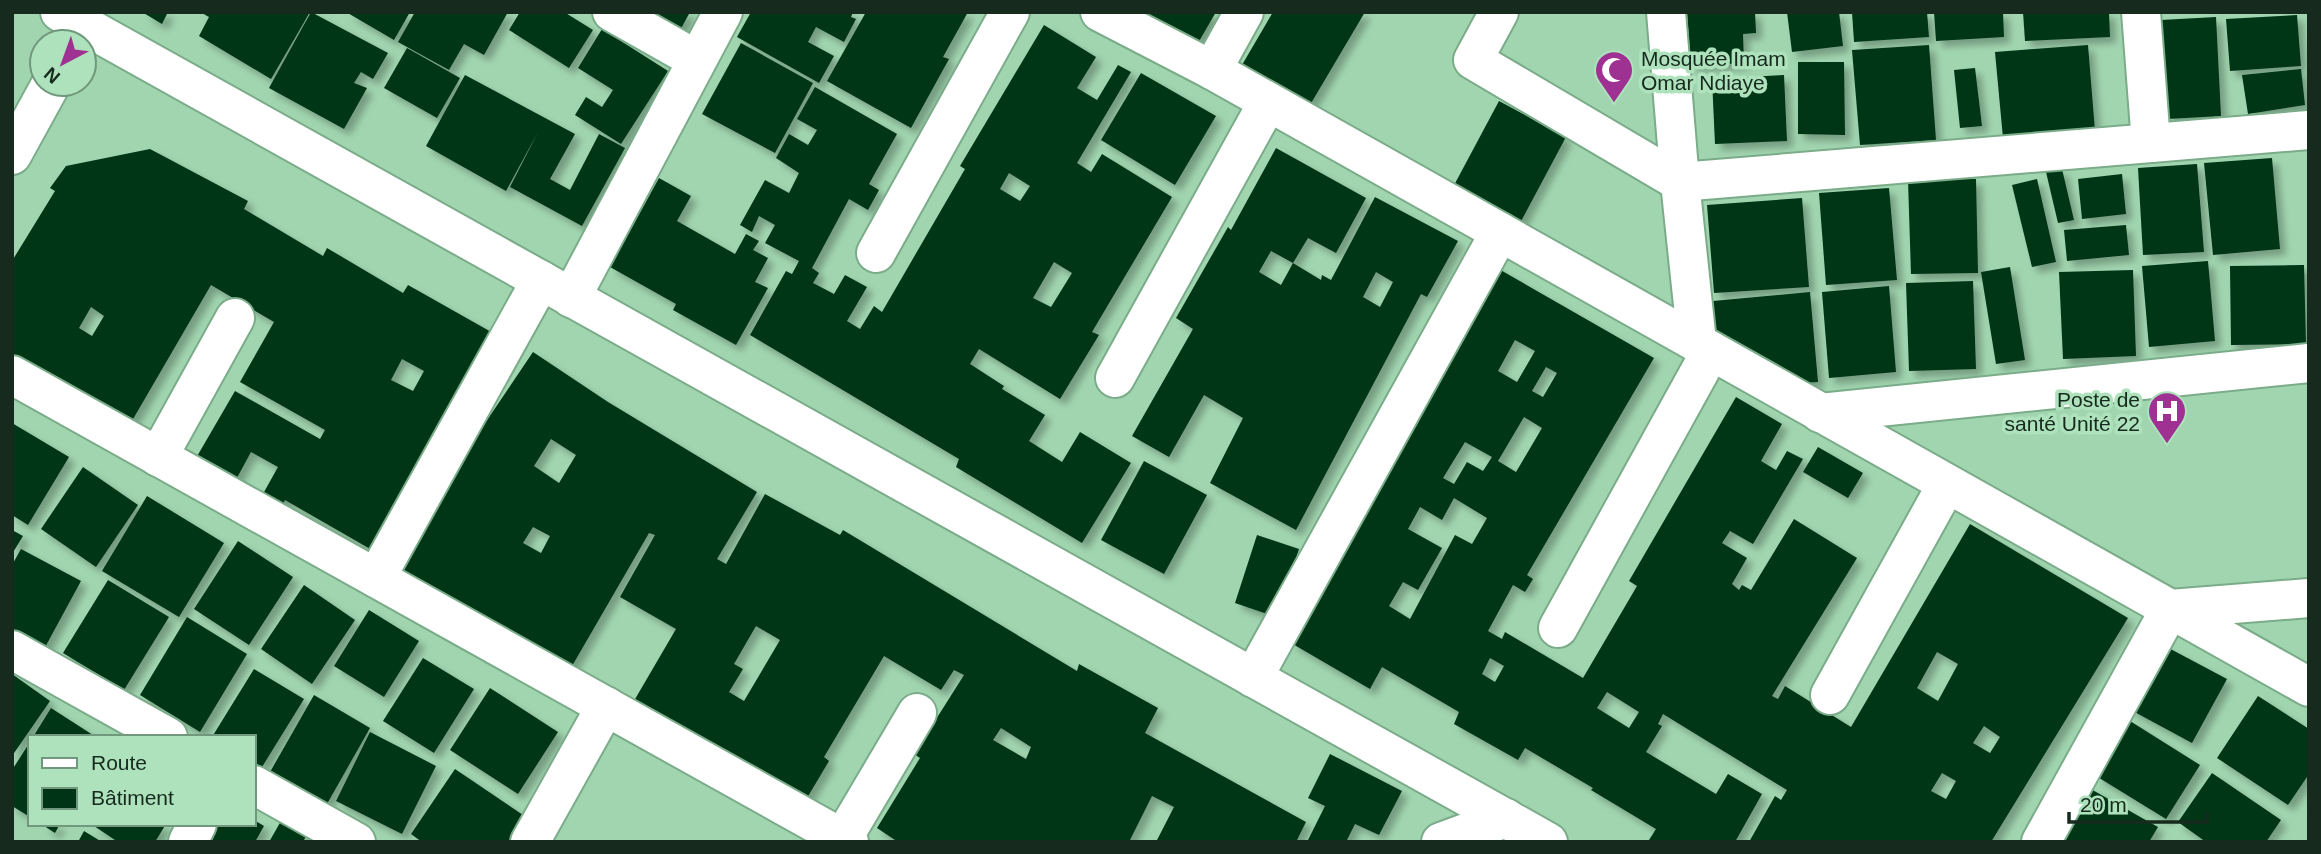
<svg xmlns="http://www.w3.org/2000/svg" width="2321" height="854" font-family="Arial,sans-serif">
	<defs>
		<filter id="shadow"><feDropShadow dx="6" dy="6" stdDeviation="3.5" flood-color="#0004"/></filter>
	</defs>
	<rect width="100%" height="100%" fill="#a1d5b0"/>
	<g fill="#003417" fill-rule="evenodd" filter="url(#shadow)">
		<polygon points="142,12 168,12 162,24"/>
		<polygon points="200,12 310,12 271,79 199,36 209,17"/>
		<polygon points="311,12 388,53 373,79 361,72 354,83 367,88 344,129 269,88"/>
		<polygon points="346,12 410,12 394,40"/>
		<polygon points="415,12 508,12 484,55 464,44 449,70 398,42"/>
		<polygon points="520,12 564,12 593,30 569,68 509,30"/>
		<polygon points="634,12 690,12 677,36"/>
		<polygon points="751,12 853,12 851,17 856,19 844,42 816,27 808,42 834,56 819,83 737,37"/>
		<polygon points="866,12 968,12 943,57 949,59 911,128 827,81"/>
		<polygon points="1128,12 1216,12 1194,50"/>
		<polygon points="1273,12 1365,12 1310,105 1242,65"/>
		<polygon points="1687,12 1755,12 1756,33 1743,34 1744,63 1691,66"/>
		<polygon points="1787,12 1839,12 1843,46 1792,52"/>
		<polygon points="1852,12 1927,12 1929,37 1854,42"/>
		<polygon points="1934,12 2003,12 2004,37 1936,41"/>
		<polygon points="2023,12 2109,12 2110,37 2025,41"/>
		<polygon points="2297,15 2301,66 2230,71 2226,19"/>
		<polygon points="2216,17 2221,116 2167,119 2161,20"/>
		<path d="M1044 25 1096 57 1077 88 1097 100 1118 65 1131 72 1077 163 1091 172 1102 154 1172 197 1092 332 1099 335 1060 399 979 349 970 364 1004 386 1002 389 1045 415 1029 441 1062 462 1080 432 1131 463 1082 543 956 467 959 459 750 335 786 271 792 274 799 261 765 243 775 225 759 216 752 232 740 225 765 180 789 193 799 173 776 158 789 134 808 145 817 130 797 119 815 87 897 134 869 184 879 190 868 210 849 199 812 268 819 273 813 283 834 294 845 275 867 287 847 321 860 329 874 306 882 312 965 169 960 166ZM1009 173 1030 186 1020 201 1000 189ZM1054 262 1072 273 1051 307 1033 298Z"/>
		<polygon points="602,29 668,71 621,144 575,115 586,97 602,107 613,90 578,68"/>
		<polygon points="741,43 813,83 775,153 702,114"/>
		<polygon points="1929,45 1936,140 1860,145 1852,50"/>
		<polygon points="2088,45 2095,131 2003,138 1995,52"/>
		<polygon points="407,48 460,78 437,118 384,88"/>
		<polygon points="1798,62 1844,62 1845,135 1798,134"/>
		<polygon points="1975,68 1982,126 1960,128 1954,70"/>
		<polygon points="2301,69 2305,105 2248,114 2242,75"/>
		<polygon points="1141,73 1216,116 1175,185 1101,140"/>
		<polygon points="465,75 575,134 550,179 570,190 599,134 625,148 582,226 510,187 538,132 506,191 426,146"/>
		<polygon points="1784,75 1787,141 1715,144 1712,79"/>
		<polygon points="1499,101 1566,137 1519,225 1452,189"/>
		<path d="M1276 148 1366 198 1336 253 1308 238 1293 263 1271 251 1259 272 1281 285 1293 263 1321 280 1322 275 1331 280 1375 197 1458 241 1427 297 1421 294 1296 530 1210 483 1243 418 1204 395 1169 457 1132 436 1193 329 1176 318 1228 227 1231 230ZM1376 272 1393 282 1380 307 1363 297Z"/>
		<path d="M150 149 248 201 244 209 323 256 327 248 403 293 408 285 493 333 372 550 285 500 279 512 259 501 278 467 251 452 232 487 192 465 235 391 320 439 325 430 240 382 274 322 211 285 129 426 12 358V261L55 191 50 188 66 166ZM91 307 104 316 92 336 79 328ZM402 359 424 371 413 391 391 380Z"/>
		<polygon points="2272,158 2280,249 2213,255 2204,163"/>
		<polygon points="2197,164 2204,252 2143,255 2138,168"/>
		<polygon points="2062,169 2074,220 2058,223 2046,172"/>
		<polygon points="2122,174 2126,214 2082,219 2078,179"/>
		<polygon points="659,178 691,196 677,221 735,254 746,234 759,241 753,250 768,258 755,282 768,288 736,345 673,310 676,304 610,267"/>
		<polygon points="1976,179 1978,273 1911,274 1908,180"/>
		<polygon points="2037,179 2056,262 2032,267 2012,185"/>
		<polygon points="1889,188 1897,280 1826,285 1819,193"/>
		<polygon points="1802,198 1809,287 1714,293 1707,205"/>
		<polygon points="2126,225 2129,255 2067,261 2064,230"/>
		<polygon points="2208,261 2215,341 2149,347 2142,266"/>
		<path d="M1490 264 1654 358 1527 575 1533 579 1525 592 1513 585 1488 631 1502 639 1505 632 1583 678 1637 586 1629 581 1736 397 1782 424 1761 461 1776 470 1787 451 1803 459 1753 544 1730 531 1722 543 1747 558 1732 584 1739 590 1742 585 1751 590 1794 519 1857 558 1772 696 1778 699 1785 686 1851 727 1970 524 2128 618 1991 842H1749L1775 796 1781 800 1787 790 1663 714 1658 724 1662 726 1646 752 1716 794 1728 774 1762 794 1735 842H1651L1649 840 1656 829 1591 790 1593 788 1525 748 1518 760 1454 724 1459 712 1382 667 1370 689 1291 643ZM1515 340 1535 351 1517 382 1498 371ZM1546 367 1557 373 1543 397 1532 391ZM1524 417 1542 428 1516 472 1498 461ZM1465 442 1492 457 1483 471 1467 462 1454 484 1443 478ZM1454 498 1487 518 1472 544 1455 535 1410 619 1389 606 1403 582 1418 590 1442 548 1408 529 1420 507 1442 520ZM1937 652 1958 664 1938 701 1917 688ZM1490 658 1504 666 1495 682 1482 674ZM1607 692 1639 712 1629 728 1597 708ZM1984 726 2000 737 1990 753 1973 743ZM1942 773 1956 781 1946 799 1931 791Z"/>
		<polygon points="2304,265 2306,344 2231,345 2230,266"/>
		<polygon points="2010,267 2025,360 1996,364 1981,272"/>
		<polygon points="2133,270 2136,356 2063,359 2059,272"/>
		<polygon points="1973,281 1976,369 1909,371 1906,283"/>
		<polygon points="1889,286 1896,372 1829,378 1822,292"/>
		<polygon points="1810,292 1818,382 1784,384 1708,340 1702,302"/>
		<path d="M533 352 608 402 757 492 717 559 726 564 765 494 840 535 843 530 1077 671 1079 664 1158 708 1145 733 1306 822 1296 842H1156L1174 807 1152 796 1129 842H898L877 828 920 758 914 754 964 675 954 670 941 690 884 656 824 757 829 761 804 803 631 706 676 629 620 597 655 535 649 533 568 673 391 580 479 432ZM551 439 576 455 559 483 534 466ZM533 527 550 536 541 553 523 543ZM756 626 780 640 744 701 729 692 743 669 734 664ZM1001 728 1031 747 1026 759 993 740Z"/>
		<polygon points="12,423 69,457 28,525 12,515"/>
		<polygon points="1818,447 1863,473 1848,498 1803,472"/>
		<polygon points="1144,461 1207,495 1164,574 1101,540"/>
		<polygon points="83,467 138,505 96,567 41,529"/>
		<polygon points="147,496 224,543 179,617 102,571"/>
		<polygon points="12,530 23,536 12,554"/>
		<polygon points="1257,535 1299,549 1276,617 1235,603"/>
		<polygon points="238,541 293,577 249,645 194,609"/>
		<polygon points="21,549 81,581 43,651 12,634 12,565"/>
		<polygon points="108,580 169,617 124,690 63,653"/>
		<polygon points="304,585 355,620 312,684 261,649"/>
		<polygon points="369,610 419,641 384,697 334,666"/>
		<polygon points="187,617 247,654 200,732 140,695"/>
		<polygon points="2163,645 2227,679 2192,743 2129,709"/>
		<polygon points="423,658 474,689 434,753 383,721"/>
		<polygon points="254,669 304,699 262,767 254,762 254,737 212,737"/>
		<polygon points="12,674 50,701 12,756"/>
		<polygon points="490,688 558,732 518,794 450,750"/>
		<polygon points="314,695 370,728 327,804 270,772"/>
		<polygon points="2258,696 2309,729 2309,774 2288,805 2217,758"/>
		<polygon points="51,708 96,737 33,737"/>
		<polygon points="2130,721 2200,765 2166,819 2096,776"/>
		<polygon points="370,732 436,766 402,834 336,801"/>
		<polygon points="30,742 30,817 12,806 12,770"/>
		<polygon points="1330,754 1402,791 1379,835 1355,824 1346,842 1312,842 1308,840 1325,806 1308,798"/>
		<polygon points="455,769 526,817 509,842 422,842 411,834"/>
		<polygon points="2212,773 2281,820 2266,842 2206,842 2178,822"/>
		<polygon points="2089,788 2158,827 2149,842 2058,842"/>
		<polygon points="254,820 264,826 255,842 194,842 204,824 254,824"/>
		<polygon points="281,821 306,836 303,842 269,842"/>
		<polygon points="41,824 60,824 55,833"/>
		<polygon points="91,824 166,824 155,842 118,842"/>
		<polygon points="84,831 102,842 78,842"/>
	</g>
	<g fill="none" stroke-linecap="round" stroke-linejoin="round">
		<defs>
			<g id="minor">
				<polyline points="60,12 1548,842"/>
				<polyline points="612,12 697,60"/>
				<polyline points="1100,12 1212,70 2309,687"/>
				<polyline points="1499,12 1473,60 1680,182 2309,130"/>
				<polyline points="1666,12 1680,182 1697,343"/>
				<polyline points="2141,12 2151,143"/>
				<polyline points="1212,70 1244,12"/>
				<polyline points="12,155 51,84"/>
				<polyline points="876,253 1010,12"/>
				<polyline points="571,298 723,12"/>
				<polyline points="12,375 849,842"/>
				<polyline points="1115,378 1268,102"/>
				<polyline points="1820,413 2309,363"/>
				<polyline points="158,457 235,318"/>
				<polyline points="376,578 541,280"/>
				<polyline points="1558,628 1711,351"/>
				<polyline points="12,650 168,737"/>
				<polyline points="1253,678 1500,232"/>
				<polyline points="1830,695 1947,484"/>
				<polyline points="254,785 356,842"/>
				<polyline points="843,838 917,713"/>
				<polyline points="188,842 197,824"/>
				<polyline points="530,842 606,706"/>
				<polyline points="1441,842 1506,818"/>
				<polyline points="2041,842 2170,609 2309,598"/>
			</g>
		</defs>
		<use href="#minor" stroke="#7bac89" stroke-width="42"/>
		<use href="#minor" stroke="#fff" stroke-width="38"/>
	</g>
	<defs>
		<symbol id="mosque-pin" viewBox="-11 -11 22 30"><path d="M0 17L-7.5 6A9.5 9.5 0 1 1 7.5 6Z" fill="#9e3191" stroke="#aee2bc"/><path d="M3.5-4.9A6 6 0 1 0 3.5 4.9A5 5 0 1 1 3.5-4.9Z" fill="#fff"/></symbol>
		<symbol id="hospital-pin" viewBox="-11 -11 22 30"><path d="M0 17L-7.5 6A9.5 9.5 0 1 1 7.5 6Z" fill="#9e3191" stroke="#aee2bc"/><path d="M-5-5h3v3.5h4V-5h3V5h-3V1.5h-4V5h-3Z" fill="#fff"/></symbol>
	</defs>
	<g fill-rule="evenodd">
		<use href="#mosque-pin" x="1592" y="48" width="44" height="60"/>
		<use href="#hospital-pin" x="2145" y="389" width="44" height="60"/>
	</g>
	<g text-anchor="middle" dominant-baseline="central" stroke-width="7" stroke-linejoin="round" paint-order="stroke">
		<g font-size="21" fill="#162a1d" stroke="#aee2bc" text-anchor="start">
			<text x="1641" y="58">Mosquée Imam<tspan x="1641" dy="24">Omar Ndiaye</tspan></text>
			<text x="2140" y="399" text-anchor="end">Poste de<tspan x="2140" dy="24">santé Unité 22</tspan></text>
		</g>
	</g>
	<rect width="2321" height="854" fill="none" stroke="#162a1d" stroke-width="28"/>
	<rect x="28" y="735" width="228" height="91" fill="#aee2bc" stroke="#71987c" stroke-width="2"/>
	<rect x="42" y="758" width="35" height="10" fill="#ffffff" stroke="#71987c" stroke-width="2"/>
	<text x="91" y="770" font-size="21" fill="#162a1d">Route</text>
	<rect x="42" y="788" width="35" height="21" fill="#003417" stroke="#71987c" stroke-width="2"/>
	<text x="91" y="805" font-size="21" fill="#162a1d">Bâtiment</text>
	<g transform="translate(63 63) rotate(221)"><circle r="33" fill="#aee2bc" stroke="#71987c" stroke-width="2"/>
	<path d="M0-5L12 26L0 18L-12 26Z" fill="#9e3191"/>
	<text y="-10" font-size="19" font-weight="bold" text-anchor="middle" fill="#162a1d">N</text>
	</g>
	<path d="M2069 812v10h138v-10" fill="none" stroke="#162a1d" stroke-width="3.5"/>
	<text x="2080" y="812" font-size="21" fill="#162a1d" stroke="#aee2bc" stroke-width="5" paint-order="stroke">20 m</text>
</svg>
